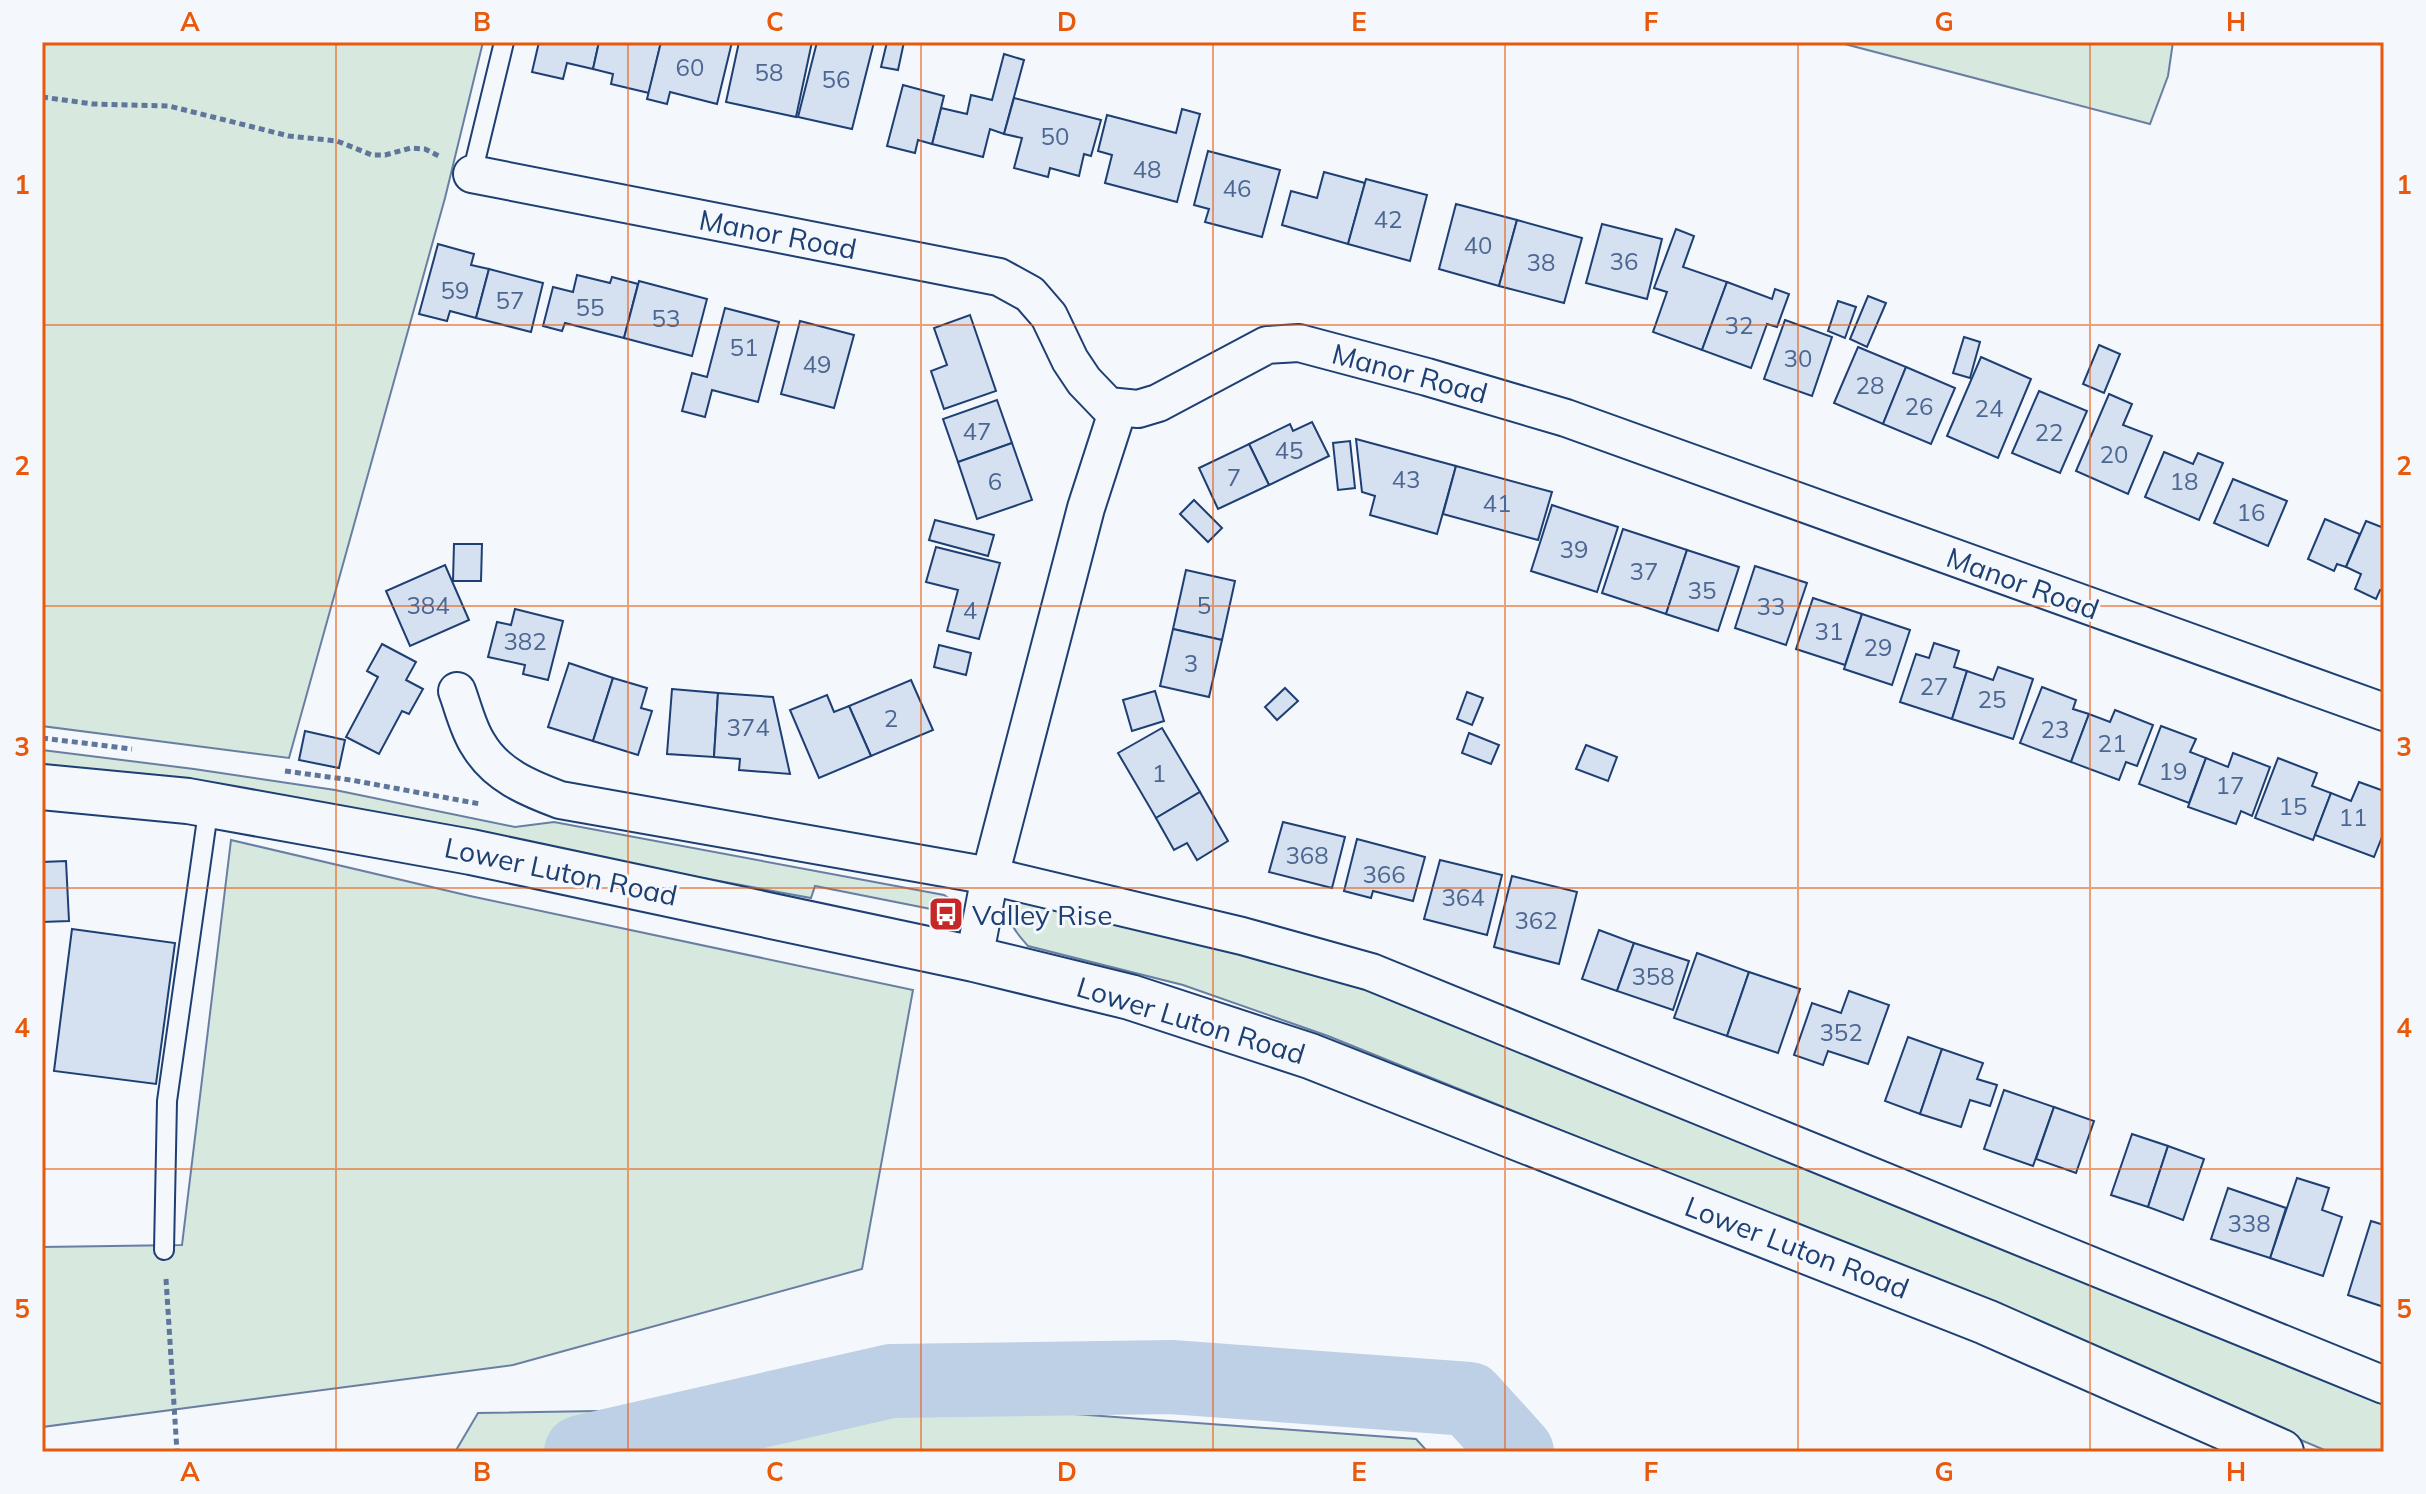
<svg xmlns="http://www.w3.org/2000/svg" width="2426" height="1494" font-family="Mulish,sans-serif">
	<rect width="100%" height="100%" fill="#f4f7fb"/>
	<g fill="#d7e8df" stroke="#687fa3" stroke-width="2">
		<polygon points="42,42 483,42 445,198 289,758 42,726"/>
		<polygon points="1837,42 2173,42 2168,76 2150,124"/>
		<polygon points="42,750 194,769 335,790 515,827 554,822 944,895 956,903 956,914 815,886 811,898 267,797 42,767"/>
		<polygon points="231,840 470,896 913,990 862,1269 513,1365 42,1427 42,1247 182,1245"/>
		<path d="M1021 899 1361 982 2384 1405V1452H2329L1827 1238 1328 1036 1183 985 1028 946C1014 930 1000 916 1021 899Z"/>
		<polygon points="950,1405 1416,1439 1428,1452 455,1452 478,1413"/>
	</g>
	<g fill="none" stroke-linecap="round" stroke-linejoin="round">
		<polyline stroke="#bed0e5" stroke-width="74" points="581,1452 891,1381 1171,1377 1469,1399 1517,1452"/>
	</g>
	<g fill="#d5e0f0" stroke="#1d3f73" stroke-width="2">
		<polygon points="539,42 599,42 593,69 567,63 563,79 532,72"/>
		<polygon points="599,42 661,42 649,93 611,84 613,74 593,69"/>
		<polygon points="661,42 732,42 717,104 670,92 667,104 647,99"/>
		<polygon points="739,42 812,42 796,117 726,102"/>
		<polygon points="817,42 874,42 852,129 798,117"/>
		<polygon points="887,42 904,42 898,70 881,67"/>
		<polygon points="1004,54 1024,60 1004,134 990,129 983,157 932,144 941,108 967,114 971,95 992,100"/>
		<polygon points="903,85 944,96 932,144 918,140 915,153 887,146"/>
		<polygon points="1014,98 1101,120 1091,156 1084,154 1079,176 1050,168 1048,177 1014,168 1022,138 1004,134"/>
		<polygon points="1182,109 1200,114 1177,202 1105,183 1112,155 1098,151 1107,115 1176,133"/>
		<polygon points="1208,151 1280,170 1262,237 1205,222 1209,209 1194,205"/>
		<polygon points="1324,172 1365,183 1348,244 1282,225 1291,191 1317,198"/>
		<polygon points="1366,179 1427,195 1410,261 1348,244"/>
		<polygon points="1456,204 1517,220 1499,286 1439,269"/>
		<polygon points="1517,220 1582,238 1564,303 1499,286"/>
		<polygon points="1602,224 1662,239 1647,299 1586,283"/>
		<polygon points="1676,229 1694,236 1683,267 1727,282 1702,350 1653,332 1667,292 1654,288"/>
		<polygon points="438,244 474,254 471,265 489,269 476,318 450,311 447,321 419,314"/>
		<polygon points="489,269 543,283 531,332 476,318"/>
		<polygon points="577,275 610,283 612,277 638,284 624,338 565,323 562,331 543,326 553,287 573,292"/>
		<polygon points="639,281 707,299 692,356 624,338"/>
		<polygon points="1727,282 1772,299 1775,289 1789,294 1777,327 1767,324 1751,368 1702,350"/>
		<polygon points="1868,296 1886,303 1867,347 1850,339"/>
		<polygon points="1838,301 1856,307 1845,338 1828,331"/>
		<polygon points="725,308 779,322 758,402 712,390 705,417 682,411 692,373 707,377"/>
		<polygon points="970,315 996,391 944,409 931,371 947,365 934,328"/>
		<polygon points="1785,320 1832,337 1812,396 1764,379"/>
		<polygon points="800,321 854,335 834,408 781,394"/>
		<polygon points="1964,337 1980,342 1970,378 1953,373"/>
		<polygon points="2099,345 2120,354 2104,393 2083,384"/>
		<polygon points="1858,347 1906,367 1883,424 1834,403"/>
		<polygon points="1981,357 2031,379 1998,458 1947,436"/>
		<polygon points="1906,367 1955,388 1931,444 1883,424"/>
		<polygon points="2039,391 2087,411 2060,473 2012,453"/>
		<polygon points="2109,394 2132,404 2123,425 2152,436 2128,494 2076,471"/>
		<polygon points="997,400 1012,443 958,462 943,419"/>
		<polygon points="1312,422 1329,456 1269,485 1249,444 1290,424 1293,431"/>
		<polygon points="1356,439 1456,466 1437,534 1370,515 1375,496 1362,492"/>
		<polygon points="1350,441 1355,488 1338,490 1333,443"/>
		<polygon points="1012,443 1032,500 977,519 958,462"/>
		<polygon points="1249,444 1269,485 1218,509 1199,468"/>
		<polygon points="2164,452 2193,464 2198,453 2223,463 2199,520 2145,497"/>
		<polygon points="1456,466 1552,492 1538,540 1443,514"/>
		<polygon points="2233,479 2287,501 2268,546 2214,523"/>
		<polygon points="1194,500 1222,528 1208,542 1180,514"/>
		<polygon points="1552,505 1618,527 1597,592 1531,571"/>
		<polygon points="2325,519 2360,534 2346,567 2337,564 2334,571 2308,559"/>
		<polygon points="935,520 994,535 988,556 929,540"/>
		<polygon points="2366,521 2384,528 2384,592 2380,590 2376,599 2355,589 2361,574 2346,567"/>
		<polygon points="1623,529 1687,550 1666,614 1602,593"/>
		<polygon points="454,544 482,544 481,581 453,581"/>
		<polygon points="936,547 1000,563 979,639 947,631 958,590 926,582"/>
		<polygon points="1687,550 1739,567 1718,631 1666,614"/>
		<polygon points="445,565 469,620 410,646 386,591"/>
		<polygon points="1755,566 1807,583 1786,645 1735,628"/>
		<polygon points="1186,570 1235,581 1222,640 1173,629"/>
		<polygon points="1813,598 1862,614 1845,665 1796,649"/>
		<polygon points="515,609 563,621 548,680 523,674 525,665 488,657 497,622 511,625"/>
		<polygon points="1862,614 1910,630 1892,685 1844,669"/>
		<polygon points="1173,629 1222,640 1209,697 1160,686"/>
		<polygon points="1934,643 1959,651 1954,667 1967,671 1952,719 1900,702 1916,654 1929,658"/>
		<polygon points="382,644 416,662 406,680 423,689 409,714 402,711 379,754 346,737 378,677 367,671"/>
		<polygon points="939,645 971,653 966,675 934,667"/>
		<polygon points="569,663 613,678 593,741 548,727"/>
		<polygon points="1998,667 2033,679 2013,739 1952,719 1967,671 1993,680"/>
		<polygon points="613,678 647,688 641,708 652,711 638,755 593,741"/>
		<polygon points="911,680 933,730 871,756 849,706"/>
		<polygon points="2042,687 2076,700 2073,709 2089,714 2071,762 2020,743"/>
		<polygon points="1285,688 1298,701 1277,720 1265,707"/>
		<polygon points="672,689 718,693 714,757 667,754"/>
		<polygon points="1155,691 1164,721 1132,731 1123,700"/>
		<polygon points="1467,692 1483,698 1472,725 1457,719"/>
		<polygon points="718,693 773,697 790,774 739,770 740,759 714,757"/>
		<polygon points="827,695 834,712 849,706 871,756 819,778 790,710"/>
		<polygon points="2115,710 2153,725 2137,766 2126,762 2119,780 2071,762 2089,714 2110,722"/>
		<polygon points="2161,726 2196,739 2190,752 2206,758 2189,803 2139,784"/>
		<polygon points="1162,728 1200,792 1156,818 1118,753"/>
		<polygon points="305,731 345,740 339,768 299,760"/>
		<polygon points="1469,733 1499,745 1491,764 1462,753"/>
		<polygon points="1586,745 1617,757 1608,781 1576,769"/>
		<polygon points="2233,753 2270,767 2252,816 2241,811 2236,824 2188,807 2206,758 2228,767"/>
		<polygon points="2278,758 2317,773 2312,786 2331,793 2313,840 2255,818"/>
		<polygon points="2359,782 2384,791 2384,832 2374,857 2315,835 2331,793 2351,801"/>
		<polygon points="1200,792 1228,841 1197,860 1187,843 1174,850 1156,818"/>
		<polygon points="1283,822 1345,837 1332,888 1269,872"/>
		<polygon points="1357,839 1425,857 1413,901 1373,891 1371,898 1344,891"/>
		<polygon points="1440,860 1502,875 1487,935 1424,919"/>
		<polygon points="66,861 69,921 42,922 42,862"/>
		<polygon points="1512,876 1577,892 1559,964 1494,947"/>
		<polygon points="72,929 175,943 156,1084 54,1071"/>
		<polygon points="1599,930 1634,943 1617,991 1582,979"/>
		<polygon points="1634,943 1689,961 1673,1010 1617,991"/>
		<polygon points="1697,953 1749,972 1727,1036 1674,1018"/>
		<polygon points="1749,972 1800,989 1778,1053 1727,1036"/>
		<polygon points="1849,991 1889,1005 1868,1064 1828,1051 1823,1065 1794,1055 1812,1003 1841,1013"/>
		<polygon points="1908,1037 1942,1049 1920,1114 1885,1101"/>
		<polygon points="1942,1049 1983,1063 1977,1079 1997,1085 1990,1106 1970,1100 1961,1127 1920,1114"/>
		<polygon points="2004,1090 2054,1107 2033,1166 1984,1149"/>
		<polygon points="2054,1107 2094,1121 2076,1173 2036,1159"/>
		<polygon points="2132,1134 2168,1146 2148,1207 2111,1195"/>
		<polygon points="2168,1146 2204,1159 2183,1220 2148,1207"/>
		<polygon points="2297,1178 2329,1188 2322,1210 2342,1217 2323,1276 2270,1258"/>
		<polygon points="2228,1188 2286,1208 2270,1258 2211,1239"/>
		<polygon points="2371,1221 2384,1225 2384,1307 2348,1295"/>
	</g>
	<g fill="none" stroke-linecap="round" stroke-linejoin="round">
		<defs>
			<g id="lane">
				<polyline points="472,174 504,42"/>
				<polyline points="164,1250 167,1101 209,805"/>
			</g>
			<g id="street">
				<polyline points="472,174 999,277 1030,294 1049,316 1070,360 1084,381 1108,406 1138,409 1158,403 1267,345 1299,343 1427,377 1566,418 2384,712"/>
				<path d="M457 691C463 707 468 729 478 744 496 775 528 788 560 800L990 876 1242 936 1371 972 2384 1385"/>
				<polyline points="974,959 990,876 1086,508 1118,409"/>
			</g>
			<polyline id="secondary" points="42,787 188,801 471,852 974,959 1130,997 1310,1056 1986,1322 2281,1452"/>
		</defs>
		<use href="#lane" stroke="#1d3f73" stroke-width="22"/>
		<use href="#street" stroke="#1d3f73" stroke-width="40"/>
		<use href="#secondary" stroke="#1d3f73" stroke-width="48"/>
		<g stroke="#5e769c" stroke-width="5" stroke-dasharray="6 4" stroke-linecap="butt">
			<polyline points="42,97 93,104 169,106 289,136 337,141 372,155 385,155 411,148 425,149 439,156"/>
			<polyline points="42,738 132,749"/>
			<polyline points="285,771 351,780 480,804"/>
			<polyline points="166,1279 177,1452"/>
		</g>
		<use href="#lane" stroke="#f4f7fb" stroke-width="18"/>
		<use href="#street" stroke="#f4f7fb" stroke-width="36"/>
		<use href="#secondary" stroke="#f4f7fb" stroke-width="44"/>
	</g>
	<path fill="none" stroke="#e8590c" stroke-width="2" stroke-opacity="0.55" d="M336 42V1452M628 42V1452M921 42V1452M1213 42V1452M1505 42V1452M1798 42V1452M2090 42V1452M42 325H2384M42 606H2384M42 888H2384M42 1169H2384"/>
	<defs>
		<symbol id="bus-square" viewBox="-11 -11 22 22"><rect x="-9" y="-9" width="18" height="18" rx="4" fill="#c62828" stroke="#f4f7fb"/><path d="M-5-6H5V4H4V6H2V4H-2V6H-4V4H-5ZM-3.5-4V0h7V-4ZM-3.5 1.2v1.5H-2V1.2ZM2 1.2v1.5H3.5V1.2Z" fill="#fff"/></symbol>
	</defs>
	<g fill-rule="evenodd">
		<use href="#bus-square" x="926" y="894" width="40" height="40"/>
	</g>
	<g text-anchor="middle" dominant-baseline="central" stroke-width="6" stroke-linejoin="round" paint-order="stroke">
		<g font-size="24" fill="#4b6792">
			<text x="690" y="67">60</text>
			<text x="769" y="72">58</text>
			<text x="836" y="79">56</text>
			<text x="1055" y="136">50</text>
			<text x="1147" y="169">48</text>
			<text x="1237" y="188">46</text>
			<text x="1388" y="219">42</text>
			<text x="1478" y="245">40</text>
			<text x="1624" y="261">36</text>
			<text x="1541" y="262">38</text>
			<text x="455" y="290">59</text>
			<text x="510" y="300">57</text>
			<text x="590" y="307">55</text>
			<text x="666" y="318">53</text>
			<text x="1739" y="325">32</text>
			<text x="744" y="347">51</text>
			<text x="1798" y="358">30</text>
			<text x="817" y="364">49</text>
			<text x="1870" y="385">28</text>
			<text x="1919" y="406">26</text>
			<text x="1989" y="408">24</text>
			<text x="977" y="431">47</text>
			<text x="2049" y="432">22</text>
			<text x="1289" y="450">45</text>
			<text x="2114" y="454">20</text>
			<text x="1234" y="477">7</text>
			<text x="1406" y="479">43</text>
			<text x="995" y="481">6</text>
			<text x="2184" y="481">18</text>
			<text x="1497" y="503">41</text>
			<text x="2251" y="512">16</text>
			<text x="1574" y="549">39</text>
			<text x="1644" y="571">37</text>
			<text x="1702" y="590">35</text>
			<text x="428" y="605">384</text>
			<text x="1204" y="605">5</text>
			<text x="1771" y="606">33</text>
			<text x="970" y="610">4</text>
			<text x="1829" y="631">31</text>
			<text x="525" y="641">382</text>
			<text x="1878" y="647">29</text>
			<text x="1191" y="663">3</text>
			<text x="1934" y="686">27</text>
			<text x="1992" y="699">25</text>
			<text x="891" y="718">2</text>
			<text x="748" y="727">374</text>
			<text x="2055" y="729">23</text>
			<text x="2112" y="743">21</text>
			<text x="2173" y="771">19</text>
			<text x="1159" y="773">1</text>
			<text x="2230" y="785">17</text>
			<text x="2293" y="806">15</text>
			<text x="2353" y="817">11</text>
			<text x="1307" y="855">368</text>
			<text x="1384" y="874">366</text>
			<text x="1463" y="897">364</text>
			<text x="1536" y="920">362</text>
			<text x="1653" y="976">358</text>
			<text x="1841" y="1032">352</text>
			<text x="2249" y="1223">338</text>
		</g>
		<g font-size="28" fill="#1d3f73" stroke="#f4f7fb">
			<text transform="translate(778 234) rotate(11)">Manor Road</text>
			<text transform="translate(1410 373) rotate(15)">Manor Road</text>
			<text transform="translate(2023 583) rotate(20)">Manor Road</text>
			<text transform="translate(561 871) rotate(12)">Lower Luton Road</text>
			<text transform="translate(1191 1020) rotate(17)">Lower Luton Road</text>
			<text transform="translate(1797 1247) rotate(21)">Lower Luton Road</text>
		</g>
		<g font-size="28" fill="#1d3f73" stroke="#f4f7fb" text-anchor="start">
			<text x="972" y="914">Valley Rise</text>
		</g>
	</g>
	<rect width="2426" height="1494" fill="none" stroke="#f4f7fb" stroke-width="88"/>
	<rect x="44" y="44" width="2338" height="1406" fill="none" stroke="#e8590c" stroke-width="3"/>
	<g font-size="26" text-anchor="middle" font-weight="bold" fill="#e8590c">
		<text x="190" y="31">A</text>
		<text x="482" y="31">B</text>
		<text x="775" y="31">C</text>
		<text x="1067" y="31">D</text>
		<text x="1359" y="31">E</text>
		<text x="1651" y="31">F</text>
		<text x="1944" y="31">G</text>
		<text x="2236" y="31">H</text>
		<text x="22" y="194">1</text>
		<text x="2404" y="194">1</text>
		<text x="22" y="475">2</text>
		<text x="2404" y="475">2</text>
		<text x="22" y="756">3</text>
		<text x="2404" y="756">3</text>
		<text x="22" y="1037">4</text>
		<text x="2404" y="1037">4</text>
		<text x="22" y="1318">5</text>
		<text x="2404" y="1318">5</text>
		<text x="190" y="1481">A</text>
		<text x="482" y="1481">B</text>
		<text x="775" y="1481">C</text>
		<text x="1067" y="1481">D</text>
		<text x="1359" y="1481">E</text>
		<text x="1651" y="1481">F</text>
		<text x="1944" y="1481">G</text>
		<text x="2236" y="1481">H</text>
	</g>
</svg>
